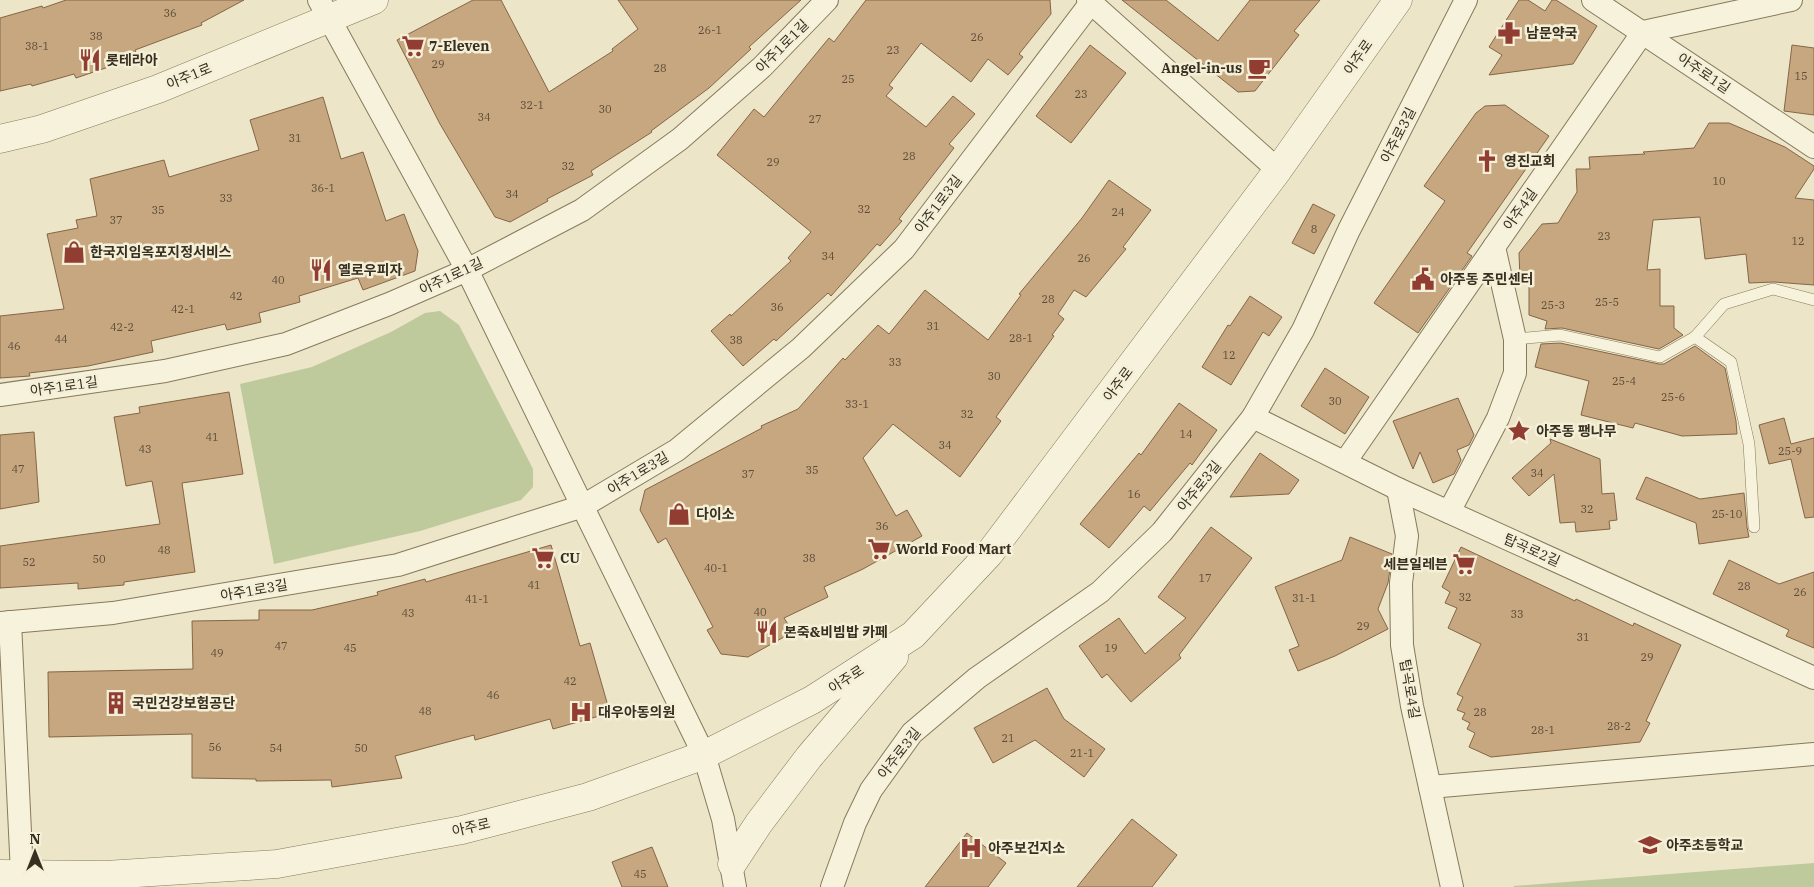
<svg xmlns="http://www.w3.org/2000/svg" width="1814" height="887" font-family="'IBM Plex Serif','Noto Sans KR',serif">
	<rect width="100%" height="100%" fill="#ece5c8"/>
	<g fill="#bec99c">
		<polygon points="440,311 459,325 533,469 533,487 521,500 420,531 274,564 240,384 312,367 391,332 425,313"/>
		<polygon points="1814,863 1814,887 1514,887 1514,886"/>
	</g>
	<g fill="#c7a780" stroke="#846645">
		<polygon points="66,0 244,0 201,23 202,25 135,50 138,57 76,78 74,74 32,86 31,84 0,91 0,18 42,6 43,8"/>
		<polygon points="473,0 501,0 549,92 613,51 612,49 638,29 618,0 801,0 749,47 751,49 709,88 651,131 652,132 591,171 593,175 547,199 548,201 510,222 495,217 440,124 397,40"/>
		<polygon points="866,0 1050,0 1051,14 1019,54 1023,57 1008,75 988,59 971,82 921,43 889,85 893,88 886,96 926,127 953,96 975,114 949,144 954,148 899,219 902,221 880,246 877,244 831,296 828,293 776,341 774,339 743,366 711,331 730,314 731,316 791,261 788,258 811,232 717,155 754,109 764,117 829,38 834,42"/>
		<polygon points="1122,0 1166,0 1218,41 1250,0 1320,0 1294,31 1299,35 1255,91 1238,92"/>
		<polygon points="1519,0 1528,0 1545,11 1552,0 1556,0 1597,26 1573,64 1489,75 1502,55 1489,47"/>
		<polygon points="1090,45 1126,73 1071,143 1036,116"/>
		<polygon points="1792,45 1814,48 1814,115 1784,111"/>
		<polygon points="323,97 341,159 363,152 386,221 404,214 418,251 415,271 363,290 358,278 299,296 300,302 259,313 261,322 227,330 225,324 151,341 153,352 88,366 29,373 30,376 0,378 0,316 64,309 47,234 78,228 76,220 97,216 90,179 164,160 169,177 259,150 250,120"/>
		<polygon points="1505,105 1549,136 1467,253 1472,256 1418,333 1374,303 1445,201 1424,186 1476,113 1485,106"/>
		<polygon points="1709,123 1729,123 1785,147 1814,166 1814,169 1795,198 1814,200 1814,285 1774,282 1749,283 1746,254 1705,259 1700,217 1653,220 1647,270 1660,269 1660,306 1674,306 1674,328 1683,335 1659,349 1562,328 1545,329 1547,321 1529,315 1529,280 1520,280 1519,253 1542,224 1558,223 1577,192 1576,169 1590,169 1589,157 1645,154 1643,152 1694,148"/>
		<polygon points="1109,180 1151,210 1123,247 1126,249 1086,297 1074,290 1058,314 1064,319 1052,335 1054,336 996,417 1001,421 960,477 893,424 863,458 896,516 907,510 922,536 863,569 824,587 828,597 784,618 793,632 748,657 721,654 707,630 713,627 666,538 658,543 640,510 645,490 762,428 761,426 798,409 843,358 845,360 878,325 889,334 925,290 988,340 1021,295 1019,294 1082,218"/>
		<polygon points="1313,204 1335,215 1314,254 1292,243"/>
		<polygon points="1250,296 1282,317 1269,336 1263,332 1231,385 1202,367 1228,325 1230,326"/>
		<polygon points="1560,343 1659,364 1664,364 1695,346 1725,368 1736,421 1737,434 1682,436 1635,423 1633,428 1581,415 1589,381 1535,367 1541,344"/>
		<polygon points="1325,368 1369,397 1345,434 1301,406"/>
		<polygon points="229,392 243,474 182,483 195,572 124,582 124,585 78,589 78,583 0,588 0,546 160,524 152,481 126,486 114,417 140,413 139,407"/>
		<polygon points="1458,398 1474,435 1469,445 1457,450 1461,460 1454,474 1433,483 1420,452 1413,469 1393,421"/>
		<polygon points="1179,403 1217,430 1192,465 1190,463 1150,511 1144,506 1109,548 1080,524 1139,453 1141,455"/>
		<polygon points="1784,418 1791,444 1814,438 1814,517 1805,518 1791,459 1769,464 1759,425"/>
		<polygon points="34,432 39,502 0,509 0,435"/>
		<polygon points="1550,439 1600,459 1602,494 1614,493 1617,520 1609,521 1610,529 1576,532 1575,522 1560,523 1554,474 1529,496 1512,478 1551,443"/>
		<polygon points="1260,453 1299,480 1289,494 1230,497"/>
		<polygon points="1646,477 1700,499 1744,493 1747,527 1749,537 1699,544 1696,523 1636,499"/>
		<polygon points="1211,527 1252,558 1179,655 1181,658 1131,702 1107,674 1102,678 1079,646 1119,618 1145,654 1186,618 1158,597"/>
		<polygon points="1350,537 1392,554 1388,583 1378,609 1388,629 1335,656 1298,671 1289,650 1299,646 1275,587 1342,560"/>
		<polygon points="551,545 580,646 590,643 610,713 553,729 550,719 475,740 474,735 395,756 402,778 332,787 331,780 256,781 256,779 192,778 192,734 49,737 48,672 193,669 192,621 259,620 259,610 312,610 378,595 377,592 425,579 426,582"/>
		<polygon points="1461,547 1575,601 1576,599 1633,626 1634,623 1681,645 1646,721 1650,723 1640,742 1491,757 1469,747 1475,733 1467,729 1470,723 1462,719 1465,713 1457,710 1463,697 1457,694 1481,644 1448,628 1457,608 1445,603 1450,592 1442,587"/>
		<polygon points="1729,560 1779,584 1814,572 1814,648 1786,636 1789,630 1713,594"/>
		<polygon points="1047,688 1064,719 1105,749 1084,777 1035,740 993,763 974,728"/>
		<polygon points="1132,819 1177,855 1152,887 1077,887"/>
		<polygon points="967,833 1006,863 988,887 925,887"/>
		<polygon points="652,847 668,887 622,887 612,862"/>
	</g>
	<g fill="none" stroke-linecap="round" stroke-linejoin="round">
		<defs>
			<g id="service">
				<polyline points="1695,337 1731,362 1749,444 1754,527"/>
				<polyline points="1515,339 1560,335 1660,357 1695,337 1724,304 1773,289 1814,300"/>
			</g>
			<g id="minor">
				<polyline points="319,0 467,270 704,755 723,819 735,887"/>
				<polyline points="1088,0 1278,170"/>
				<polyline points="1593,0 1814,147"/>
				<polyline points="0,395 165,371 286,344 389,304 467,270 582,210 680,139 762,67 827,0"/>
				<polyline points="1253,417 1398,489 1814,678"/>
				<polyline points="1345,462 1643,32 1791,0"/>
				<polyline points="1398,489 1407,536 1401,583 1402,645 1412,706 1452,887"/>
				<polyline points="1449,512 1498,418 1515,373 1515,339 1494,247"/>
				<polyline points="10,622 22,874"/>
				<polyline points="0,623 113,613 398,565 583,506 677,450 801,348 904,249 1093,0"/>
				<polyline points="1430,787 1814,754"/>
				<polyline points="832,887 855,823 871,790 912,733 977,678 1100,592 1162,532 1253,417 1303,330 1349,230 1466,0"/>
			</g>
			<g id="tertiary">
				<polyline points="0,139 42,129 158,89 374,0"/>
				<polyline points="732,864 759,823 809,757 894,657"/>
				<polyline points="0,874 106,875 277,864 462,830 588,797 704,755 812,700 913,635 989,554 1278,170 1398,0"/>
			</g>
		</defs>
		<use href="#service" stroke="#87795e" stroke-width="12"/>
		<use href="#minor" stroke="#87795e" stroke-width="24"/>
		<use href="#tertiary" stroke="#87795e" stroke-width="29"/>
		<use href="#service" stroke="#f7f2db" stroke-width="11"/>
		<use href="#minor" stroke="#f7f2db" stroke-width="22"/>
		<use href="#tertiary" stroke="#f7f2db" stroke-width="28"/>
	</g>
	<defs>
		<symbol id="pharmacy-bare" viewBox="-9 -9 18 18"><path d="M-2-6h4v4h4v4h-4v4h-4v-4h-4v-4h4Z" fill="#923d32" stroke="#f4efd7" stroke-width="2.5" paint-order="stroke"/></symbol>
		<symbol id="supermarket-bare" viewBox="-9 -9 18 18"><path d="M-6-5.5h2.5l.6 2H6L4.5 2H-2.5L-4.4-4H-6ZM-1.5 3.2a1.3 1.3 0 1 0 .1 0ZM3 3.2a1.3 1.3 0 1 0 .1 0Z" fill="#923d32" stroke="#f4efd7" stroke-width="2.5" paint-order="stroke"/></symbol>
		<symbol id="restaurant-bare" viewBox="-9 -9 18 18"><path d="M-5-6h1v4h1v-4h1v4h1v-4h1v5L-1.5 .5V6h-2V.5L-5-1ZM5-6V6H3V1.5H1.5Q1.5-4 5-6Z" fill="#923d32" stroke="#f4efd7" stroke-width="2.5" paint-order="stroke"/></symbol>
		<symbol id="cafe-bare" viewBox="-9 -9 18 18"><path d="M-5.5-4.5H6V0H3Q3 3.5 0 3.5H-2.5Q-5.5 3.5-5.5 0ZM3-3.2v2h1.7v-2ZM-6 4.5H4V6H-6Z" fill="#923d32" stroke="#f4efd7" stroke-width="2.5" paint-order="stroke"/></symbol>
		<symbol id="church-bare" viewBox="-9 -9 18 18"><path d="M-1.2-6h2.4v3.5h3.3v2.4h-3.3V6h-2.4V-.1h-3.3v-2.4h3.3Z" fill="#923d32" stroke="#f4efd7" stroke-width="2.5" paint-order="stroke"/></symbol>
		<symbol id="shop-bare" viewBox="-9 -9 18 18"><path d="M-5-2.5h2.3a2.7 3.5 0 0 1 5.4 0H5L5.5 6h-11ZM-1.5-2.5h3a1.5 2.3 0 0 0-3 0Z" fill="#923d32" stroke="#f4efd7" stroke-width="2.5" paint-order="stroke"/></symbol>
		<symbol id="civic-bare" viewBox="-9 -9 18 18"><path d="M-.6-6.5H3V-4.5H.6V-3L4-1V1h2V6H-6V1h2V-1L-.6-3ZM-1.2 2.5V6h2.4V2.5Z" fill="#923d32" stroke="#f4efd7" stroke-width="2.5" paint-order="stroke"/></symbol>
		<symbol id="sight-bare" viewBox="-9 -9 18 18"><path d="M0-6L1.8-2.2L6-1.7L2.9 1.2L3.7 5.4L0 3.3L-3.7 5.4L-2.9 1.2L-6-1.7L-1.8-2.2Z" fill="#923d32" stroke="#f4efd7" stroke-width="2.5" paint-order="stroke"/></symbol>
		<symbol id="building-bare" viewBox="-9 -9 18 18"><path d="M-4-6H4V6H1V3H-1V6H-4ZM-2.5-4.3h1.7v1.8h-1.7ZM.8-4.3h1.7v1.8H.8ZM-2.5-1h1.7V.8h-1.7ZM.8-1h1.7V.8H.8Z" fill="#923d32" stroke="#f4efd7" stroke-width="2.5" paint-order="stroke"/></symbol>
		<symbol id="hospital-bare" viewBox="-9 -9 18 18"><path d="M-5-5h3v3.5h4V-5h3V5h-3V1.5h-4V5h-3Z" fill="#923d32" stroke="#f4efd7" stroke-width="2.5" paint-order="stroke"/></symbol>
		<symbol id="school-bare" viewBox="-9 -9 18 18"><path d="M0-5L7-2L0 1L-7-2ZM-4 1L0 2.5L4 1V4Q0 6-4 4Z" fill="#923d32" stroke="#f4efd7" stroke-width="2.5" paint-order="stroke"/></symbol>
	</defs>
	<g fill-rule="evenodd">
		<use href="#pharmacy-bare" x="1493" y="17" width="32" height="32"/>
		<use href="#supermarket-bare" x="397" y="30" width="32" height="32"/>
		<use href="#restaurant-bare" x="74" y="44" width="32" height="32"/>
		<use href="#cafe-bare" x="1243" y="52" width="32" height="32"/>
		<use href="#church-bare" x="1471" y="145" width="32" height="32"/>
		<use href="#shop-bare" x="58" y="236" width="32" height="32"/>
		<use href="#restaurant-bare" x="305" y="254" width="32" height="32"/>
		<use href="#civic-bare" x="1407" y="263" width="32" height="32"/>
		<use href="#sight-bare" x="1503" y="415" width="32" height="32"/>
		<use href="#shop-bare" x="663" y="498" width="32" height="32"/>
		<use href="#supermarket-bare" x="863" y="533" width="32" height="32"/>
		<use href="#supermarket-bare" x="527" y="542" width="32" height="32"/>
		<use href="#supermarket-bare" x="1448" y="548" width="32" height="32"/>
		<use href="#restaurant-bare" x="751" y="616" width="32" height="32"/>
		<use href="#building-bare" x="100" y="687" width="32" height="32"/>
		<use href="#hospital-bare" x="565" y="696" width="32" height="32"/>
		<use href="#school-bare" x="1634" y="829" width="32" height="32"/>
		<use href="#hospital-bare" x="955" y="832" width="32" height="32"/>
	</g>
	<g text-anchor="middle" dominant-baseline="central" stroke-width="5" stroke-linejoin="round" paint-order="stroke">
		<g font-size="11" fill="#5c4d39">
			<text x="170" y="13">36</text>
			<text x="710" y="30">26-1</text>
			<text x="96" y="36">38</text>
			<text x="977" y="37">26</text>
			<text x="37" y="46">38-1</text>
			<text x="893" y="50">23</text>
			<text x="438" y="64">29</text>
			<text x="660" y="68">28</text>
			<text x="1801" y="76">15</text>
			<text x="848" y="79">25</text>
			<text x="1081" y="94">23</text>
			<text x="532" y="105">32-1</text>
			<text x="605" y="109">30</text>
			<text x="484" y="117">34</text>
			<text x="815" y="119">27</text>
			<text x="295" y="138">31</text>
			<text x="909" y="156">28</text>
			<text x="773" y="162">29</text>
			<text x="568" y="166">32</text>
			<text x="1719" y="181">10</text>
			<text x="323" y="188">36-1</text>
			<text x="512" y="194">34</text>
			<text x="226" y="198">33</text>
			<text x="864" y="209">32</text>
			<text x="158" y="210">35</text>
			<text x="1118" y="212">24</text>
			<text x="116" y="220">37</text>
			<text x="1314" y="229">8</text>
			<text x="1604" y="236">23</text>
			<text x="1798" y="241">12</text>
			<text x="828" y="256">34</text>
			<text x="1084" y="258">26</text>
			<text x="278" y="280">40</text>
			<text x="236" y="296">42</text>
			<text x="1048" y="299">28</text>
			<text x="1607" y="302">25-5</text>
			<text x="1553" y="305">25-3</text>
			<text x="777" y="307">36</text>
			<text x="183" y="309">42-1</text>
			<text x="933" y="326">31</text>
			<text x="122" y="327">42-2</text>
			<text x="1021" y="338">28-1</text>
			<text x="61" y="339">44</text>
			<text x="736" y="340">38</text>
			<text x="14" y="346">46</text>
			<text x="1229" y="355">12</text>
			<text x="895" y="362">33</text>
			<text x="994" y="376">30</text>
			<text x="1624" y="381">25-4</text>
			<text x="1673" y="397">25-6</text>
			<text x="1335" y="401">30</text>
			<text x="857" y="404">33-1</text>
			<text x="967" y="414">32</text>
			<text x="1186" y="434">14</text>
			<text x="212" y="437">41</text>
			<text x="945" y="445">34</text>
			<text x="145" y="449">43</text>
			<text x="1790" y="451">25-9</text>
			<text x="18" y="469">47</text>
			<text x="812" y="470">35</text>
			<text x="1537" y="473">34</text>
			<text x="748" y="474">37</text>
			<text x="1134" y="494">16</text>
			<text x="1587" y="509">32</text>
			<text x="1727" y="514">25-10</text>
			<text x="882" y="526">36</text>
			<text x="164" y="550">48</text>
			<text x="809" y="558">38</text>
			<text x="99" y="559">50</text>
			<text x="29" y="562">52</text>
			<text x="716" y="568">40-1</text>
			<text x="1205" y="578">17</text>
			<text x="534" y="585">41</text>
			<text x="1744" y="586">28</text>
			<text x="1800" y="592">26</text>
			<text x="1465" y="597">32</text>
			<text x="1304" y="598">31-1</text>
			<text x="477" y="599">41-1</text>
			<text x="760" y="612">40</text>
			<text x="408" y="613">43</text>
			<text x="1517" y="614">33</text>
			<text x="1363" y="626">29</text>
			<text x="1583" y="637">31</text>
			<text x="281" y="646">47</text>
			<text x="350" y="648">45</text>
			<text x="1111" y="648">19</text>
			<text x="217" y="653">49</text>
			<text x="1647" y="657">29</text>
			<text x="570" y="681">42</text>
			<text x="493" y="695">46</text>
			<text x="425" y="711">48</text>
			<text x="1480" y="712">28</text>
			<text x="1619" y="726">28-2</text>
			<text x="1543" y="730">28-1</text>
			<text x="1008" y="738">21</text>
			<text x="215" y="747">56</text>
			<text x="276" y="748">54</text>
			<text x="361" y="748">50</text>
			<text x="1082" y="753">21-1</text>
			<text x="640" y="874">45</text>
		</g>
		<g font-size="14" font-weight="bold" fill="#382f21" stroke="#f4efd7" text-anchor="start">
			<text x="1526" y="33">남문약국</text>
			<text x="429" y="46">7-Eleven</text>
			<text x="106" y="60">롯테라아</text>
			<text x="1242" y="68" text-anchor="end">Angel-in-us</text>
			<text x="1504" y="161">영진교회</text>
			<text x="90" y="252">한국지임옥포지정서비스</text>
			<text x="338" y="270">옐로우피자</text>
			<text x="1440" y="279">아주동 주민센터</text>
			<text x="1536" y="431">아주동 팽나무</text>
			<text x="696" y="514">다이소</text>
			<text x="896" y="549">World Food Mart</text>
			<text x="560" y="558">CU</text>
			<text x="1448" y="564" text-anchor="end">세븐일레븐</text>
			<text x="784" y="632">본죽&amp;비빔밥 카페</text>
			<text x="132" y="703">국민건강보험공단</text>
			<text x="598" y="712">대우아동의원</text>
			<text x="1666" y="845">아주초등학교</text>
			<text x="988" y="848">아주보건지소</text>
		</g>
		<g font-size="14" fill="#382f21" stroke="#f4efd7">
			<text transform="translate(782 46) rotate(-45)">아주1로1길</text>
			<text transform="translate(1358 57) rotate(-55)">아주로</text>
			<text transform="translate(1704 73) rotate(34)">아주로1길</text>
			<text transform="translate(189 76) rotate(-22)">아주1로</text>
			<text transform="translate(1398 135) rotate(-63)">아주로3길</text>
			<text transform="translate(938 204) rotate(-53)">아주1로3길</text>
			<text transform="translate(1520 209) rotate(-55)">아주4길</text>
			<text transform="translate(451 276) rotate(-25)">아주1로1길</text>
			<text transform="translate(1118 384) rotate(-53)">아주로</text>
			<text transform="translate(64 386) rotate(-8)">아주1로1길</text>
			<text transform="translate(638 473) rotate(-31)">아주1로3길</text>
			<text transform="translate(1199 486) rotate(-51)">아주로3길</text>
			<text transform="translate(1532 550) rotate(24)">탑곡로2길</text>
			<text transform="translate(254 590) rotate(-10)">아주1로3길</text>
			<text transform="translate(846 679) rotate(-33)">아주로</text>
			<text transform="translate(1410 689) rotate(80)">탑곡로4길</text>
			<text transform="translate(899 753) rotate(-52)">아주로3길</text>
			<text transform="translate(471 827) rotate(-13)">아주로</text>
		</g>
	</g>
	<g transform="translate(35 852)" stroke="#f4efd7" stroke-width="4" paint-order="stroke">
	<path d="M0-4L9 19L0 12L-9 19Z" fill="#382f21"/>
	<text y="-8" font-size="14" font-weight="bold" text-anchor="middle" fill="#382f21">N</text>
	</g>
</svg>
